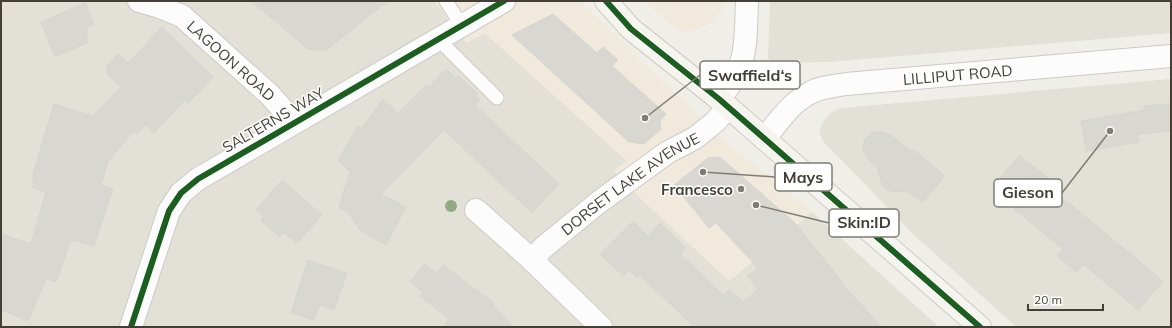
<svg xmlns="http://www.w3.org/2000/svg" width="1172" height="328" font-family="Mulish,sans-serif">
	<rect width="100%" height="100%" fill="#efeee9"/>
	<g fill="#e3e0d7">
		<polygon points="1,1 435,1 466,42 485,33 627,161 614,171 729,281 812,212 939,327 1,327"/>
		<polygon points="770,1 1171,1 1171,33 830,62 773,63 768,58"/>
		<polygon points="1171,79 1171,327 1016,327 912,233 823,141 819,133 823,122 830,113 841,108"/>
	</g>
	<g fill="#f1eadc">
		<polygon points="435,1 580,1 719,136 812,212 729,281 640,198 614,170 627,161 485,33 466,43"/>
		<polygon points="644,1 724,1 721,10 711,24 690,32 679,31"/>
	</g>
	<g fill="#d9d7d1" stroke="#d7d5cf">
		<polygon points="251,1 388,1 325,51 308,49"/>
		<polygon points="85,3 94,24 87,27 87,43 55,57 41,22"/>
		<polygon points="553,14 597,53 603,47 618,60 612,66 666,114 660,121 661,129 644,144 629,142 512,35"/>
		<polygon points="162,27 213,77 188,103 185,100 154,133 146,125 137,134 134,131 108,161 101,185 113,189 94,246 71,240 56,282 46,279 28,321 1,310 1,234 31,244 46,192 33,188 33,174 54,104 93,116 121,87 107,74 107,66 118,54 128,63"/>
		<polygon points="446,69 456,78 458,75 478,94 476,96 480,100 475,105 559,184 532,213 444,130 381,194 406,207 386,245 361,231 349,214 339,207 350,172 338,160 358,126 361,129 383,99 398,113 427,84 429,87"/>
		<polygon points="1171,104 1171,131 1138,134 1139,142 1086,151 1081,121 1144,110 1144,106"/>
		<polygon points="880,131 889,134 911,151 913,149 945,176 922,203 909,192 889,191 882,185 877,167 867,158 863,150 864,140 871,133"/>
		<polygon points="1019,155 1051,180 1051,188 1163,281 1138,310 1083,264 1077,272 1057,256 1063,249 1014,209 1018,205 994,186"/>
		<polygon points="720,157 795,223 843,283 842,284 882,327 694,327 640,275 637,278 629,270 623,276 600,254 633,221 648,236 660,223 686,248 680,254 723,295 729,290 743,302 758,289 747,276 758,268 716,223 709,228 674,185 708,158"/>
		<polygon points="282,180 322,215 297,243 284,232 280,237 261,221 264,217 256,210"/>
		<polygon points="308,260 347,273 334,310 319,305 314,320 291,313"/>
		<polygon points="424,264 436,273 443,265 495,304 493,306 514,327 443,327 449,319 420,296 423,292 410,282"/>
	</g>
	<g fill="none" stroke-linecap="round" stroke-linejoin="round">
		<defs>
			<g id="service">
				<polyline points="446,1 462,26"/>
				<polyline points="438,39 497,98"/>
			</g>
			<g id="minor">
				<path id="s1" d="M139 1 160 7 182 16 270 95 286 113 293 123"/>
				<path d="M719 99C749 63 745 46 747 1"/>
				<polyline points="476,210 532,260 601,327"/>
				<path id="s2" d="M532 260 544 247 599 202 668 152 695 138 715 122 728 107"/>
				<polyline points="131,327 169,211 181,193 198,179 504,1"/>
			</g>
			<g id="tertiary">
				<path id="s3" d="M764 139C778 123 790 103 810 93 820 87 834 86 846 84L1171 56"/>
			</g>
			<polyline id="secondary" points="606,1 631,29 719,99 980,327"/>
		</defs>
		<use href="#service" stroke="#cccac5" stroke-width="15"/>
		<use href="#minor" stroke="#cccac5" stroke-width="24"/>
		<use href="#tertiary" stroke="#cccac5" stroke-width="24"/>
		<use href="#secondary" stroke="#cecbc0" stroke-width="24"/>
		<use href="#service" stroke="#fdfcfc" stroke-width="13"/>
		<use href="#minor" stroke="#fdfcfc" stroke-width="22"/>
		<use href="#tertiary" stroke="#fdfcfc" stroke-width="22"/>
		<use href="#secondary" stroke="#f5f4ef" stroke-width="22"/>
		<defs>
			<g id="cycleway">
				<polyline points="606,1 631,29 719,99 980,327"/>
				<polyline points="131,327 169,211 181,193 198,179 504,1"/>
			</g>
		</defs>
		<use href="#cycleway" stroke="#fff" stroke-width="8"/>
		<use href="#cycleway" stroke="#1b5e20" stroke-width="6"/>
	</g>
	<circle fill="#90aa82" cx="451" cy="206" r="6"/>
	<circle fill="#807c75" stroke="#fff" stroke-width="1.5" cx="741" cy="189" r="4"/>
	<g text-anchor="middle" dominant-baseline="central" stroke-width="3" stroke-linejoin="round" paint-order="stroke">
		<g font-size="15" fill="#443f36" stroke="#fff">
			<text stroke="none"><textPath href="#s1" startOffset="112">LAGOON ROAD</textPath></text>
			<text stroke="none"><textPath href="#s3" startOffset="215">LILLIPUT ROAD</textPath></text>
			<text transform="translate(273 120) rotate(-30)">SALTERNS WAY</text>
			<text stroke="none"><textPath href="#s2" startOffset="125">DORSET LAKE AVENUE</textPath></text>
		</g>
		<g font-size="15" font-weight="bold" fill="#443f36" stroke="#fff" text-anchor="end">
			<text x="733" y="189">Francesco</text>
		</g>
	</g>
	<path fill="none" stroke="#807c75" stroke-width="1.5" d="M645 118L700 75M703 172L775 177M1110 131L1062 193M756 205L829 223"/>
	<g fill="#807c75" stroke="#fff" stroke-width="1.5">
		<circle cx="645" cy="118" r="4"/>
		<circle cx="703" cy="172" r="4"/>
		<circle cx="1110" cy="131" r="4"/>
		<circle cx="756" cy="205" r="4"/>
	</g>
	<g fill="#fff" stroke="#807c75" stroke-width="1.5">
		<rect x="700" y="61" width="100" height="28" rx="4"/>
		<rect x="775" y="163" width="57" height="28" rx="4"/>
		<rect x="994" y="179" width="68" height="28" rx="4"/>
		<rect x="829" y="209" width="70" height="28" rx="4"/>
	</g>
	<g font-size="16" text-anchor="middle" font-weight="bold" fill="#443f36">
		<text x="750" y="81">Swaffield‘s</text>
		<text x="803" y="183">Mays</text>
		<text x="1028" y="198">Gieson</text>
		<text x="864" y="228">Skin:ID</text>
	</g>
	<rect width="1172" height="328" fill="none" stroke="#443f36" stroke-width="4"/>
	<path d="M1028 304v6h75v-6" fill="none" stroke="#443f36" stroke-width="2"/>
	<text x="1034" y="304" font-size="12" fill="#443f36" stroke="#ffffff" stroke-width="3" paint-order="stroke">20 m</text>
</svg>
